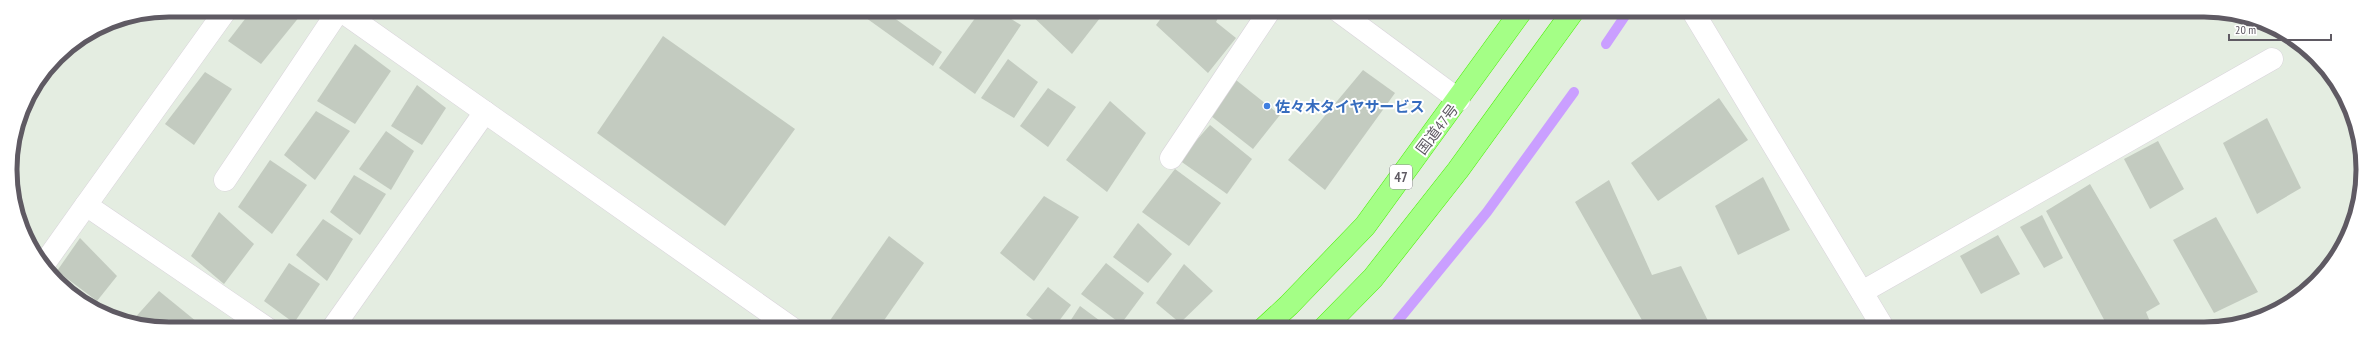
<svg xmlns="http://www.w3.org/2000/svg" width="2373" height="339" font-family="'PT Sans Narrow','Noto Sans JP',sans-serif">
	<rect width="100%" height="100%" fill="#e4ede1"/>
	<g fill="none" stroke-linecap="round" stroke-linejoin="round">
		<g stroke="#ca9fff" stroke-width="10">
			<polyline points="1606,44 1629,10"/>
			<polyline points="1396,323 1487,212 1574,92"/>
		</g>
	</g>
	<g fill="#c3cbc0">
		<polygon points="252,10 292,10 300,16 261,64 228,41"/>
		<polygon points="855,10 883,10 942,52 933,66"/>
		<polygon points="981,10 997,10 1021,25 975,94 939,68"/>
		<polygon points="1026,10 1089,10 1100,18 1072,54"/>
		<polygon points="1167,10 1222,10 1216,22 1236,38 1208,73 1156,25"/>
		<polygon points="663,36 795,129 725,226 597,133"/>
		<polygon points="355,44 391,71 355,124 317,101"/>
		<polygon points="1008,59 1038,82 1014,118 981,98"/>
		<polygon points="1363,70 1395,93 1325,190 1288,160"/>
		<polygon points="205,72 232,89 194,145 165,124"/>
		<polygon points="1236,80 1280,115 1253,149 1211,116"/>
		<polygon points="417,85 446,108 422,145 391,126"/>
		<polygon points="1048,88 1076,107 1048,147 1020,126"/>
		<polygon points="1719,98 1748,140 1658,201 1631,163"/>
		<polygon points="1110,101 1146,133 1107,192 1066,160"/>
		<polygon points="316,111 350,131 315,180 284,155"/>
		<polygon points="2267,118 2301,188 2257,214 2223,143"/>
		<polygon points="1210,125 1252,159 1227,194 1179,160"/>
		<polygon points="386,131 414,151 391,190 359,169"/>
		<polygon points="2158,141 2184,189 2150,209 2124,159"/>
		<polygon points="270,160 307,185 272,234 238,207"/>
		<polygon points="1175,169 1221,203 1189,246 1142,212"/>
		<polygon points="354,175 386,194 360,235 330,212"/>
		<polygon points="1763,177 1790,230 1738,255 1715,206"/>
		<polygon points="1609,180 1652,275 1681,266 1712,329 1647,329 1575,202"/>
		<polygon points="2090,184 2160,304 2146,312 2153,329 2109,329 2046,211"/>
		<polygon points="1044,196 1079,217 1034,281 1000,253"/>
		<polygon points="219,212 254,244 224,284 191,256"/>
		<polygon points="2042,215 2063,258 2044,268 2020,227"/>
		<polygon points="2216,217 2258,292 2214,313 2173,240"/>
		<polygon points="323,219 353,239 327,281 296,255"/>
		<polygon points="1138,223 1172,254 1148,283 1113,257"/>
		<polygon points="1998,235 2020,274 1981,294 1960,256"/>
		<polygon points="889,236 924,263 878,329 824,329"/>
		<polygon points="80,238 117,276 97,301 57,271"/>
		<polygon points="289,263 320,284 294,323 264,301"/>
		<polygon points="1106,263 1144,293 1121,324 1081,294"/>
		<polygon points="1184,264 1213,291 1180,323 1156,303"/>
		<polygon points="1048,287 1071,305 1053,329 1047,329 1026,315"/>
		<polygon points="159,291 202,326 200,329 159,329 132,321"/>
		<polygon points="1080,306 1111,329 1065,329"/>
		<polygon points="1020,322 1029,329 1015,329"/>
	</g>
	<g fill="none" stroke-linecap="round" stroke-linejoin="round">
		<defs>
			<g id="street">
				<polyline points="226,10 86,205 268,329"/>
				<polyline points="340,10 793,329"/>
				<polyline points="1337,10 1459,100"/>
				<polyline points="1692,10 1884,329"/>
				<polyline points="1171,158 1270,10"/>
				<polyline points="225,180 339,10"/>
				<polyline points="44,264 86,205"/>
				<polyline points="1862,292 2272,59"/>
				<polyline points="332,329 485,112"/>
			</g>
			<g id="highway">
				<polyline points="1263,329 1289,305 1365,226 1522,10"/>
				<polyline points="1323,329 1373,278 1458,170 1574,10"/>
			</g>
		</defs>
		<use href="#street" stroke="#d9d4db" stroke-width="23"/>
		<use href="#highway" stroke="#48ee00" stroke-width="23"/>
		<use href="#street" stroke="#fff" stroke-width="22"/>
		<use href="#highway" stroke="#a4ff86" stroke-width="22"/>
	</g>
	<circle fill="#3f7fe0" stroke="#fff" stroke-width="1.5" cx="1267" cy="106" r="4"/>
	<g text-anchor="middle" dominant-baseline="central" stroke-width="4" stroke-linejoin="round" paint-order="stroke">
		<rect fill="#fff" stroke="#8f8c92" stroke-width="1" x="1390" y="165" width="22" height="24" rx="3"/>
		<g font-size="14" font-weight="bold" fill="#5f5a63">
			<text x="1401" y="177">47</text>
		</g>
		<g font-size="15" font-weight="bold" fill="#366cbe" stroke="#fff" text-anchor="start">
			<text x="1275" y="106">佐々木タイヤサービス</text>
		</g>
		<g font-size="15" fill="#5f5a63" stroke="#fff">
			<text transform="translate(1437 129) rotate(-53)">国道47号</text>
		</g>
	</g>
	<path d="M0 0H2373V339H0ZM169 17H2204A152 152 0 0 1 2356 169V170A152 152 0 0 1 2204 322H169A152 152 0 0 1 17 170V169A152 152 0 0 1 169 17Z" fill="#fff" fill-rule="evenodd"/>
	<path fill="none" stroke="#5f5a63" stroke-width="5" d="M169 17H2204A152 152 0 0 1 2356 169V170A152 152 0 0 1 2204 322H169A152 152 0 0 1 17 170V169A152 152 0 0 1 169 17Z"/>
	<path d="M2229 34v6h102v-6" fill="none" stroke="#5f5a63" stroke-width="2"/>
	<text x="2235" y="34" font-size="12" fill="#5f5a63" stroke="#ffffff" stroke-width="3" paint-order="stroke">20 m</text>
</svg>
